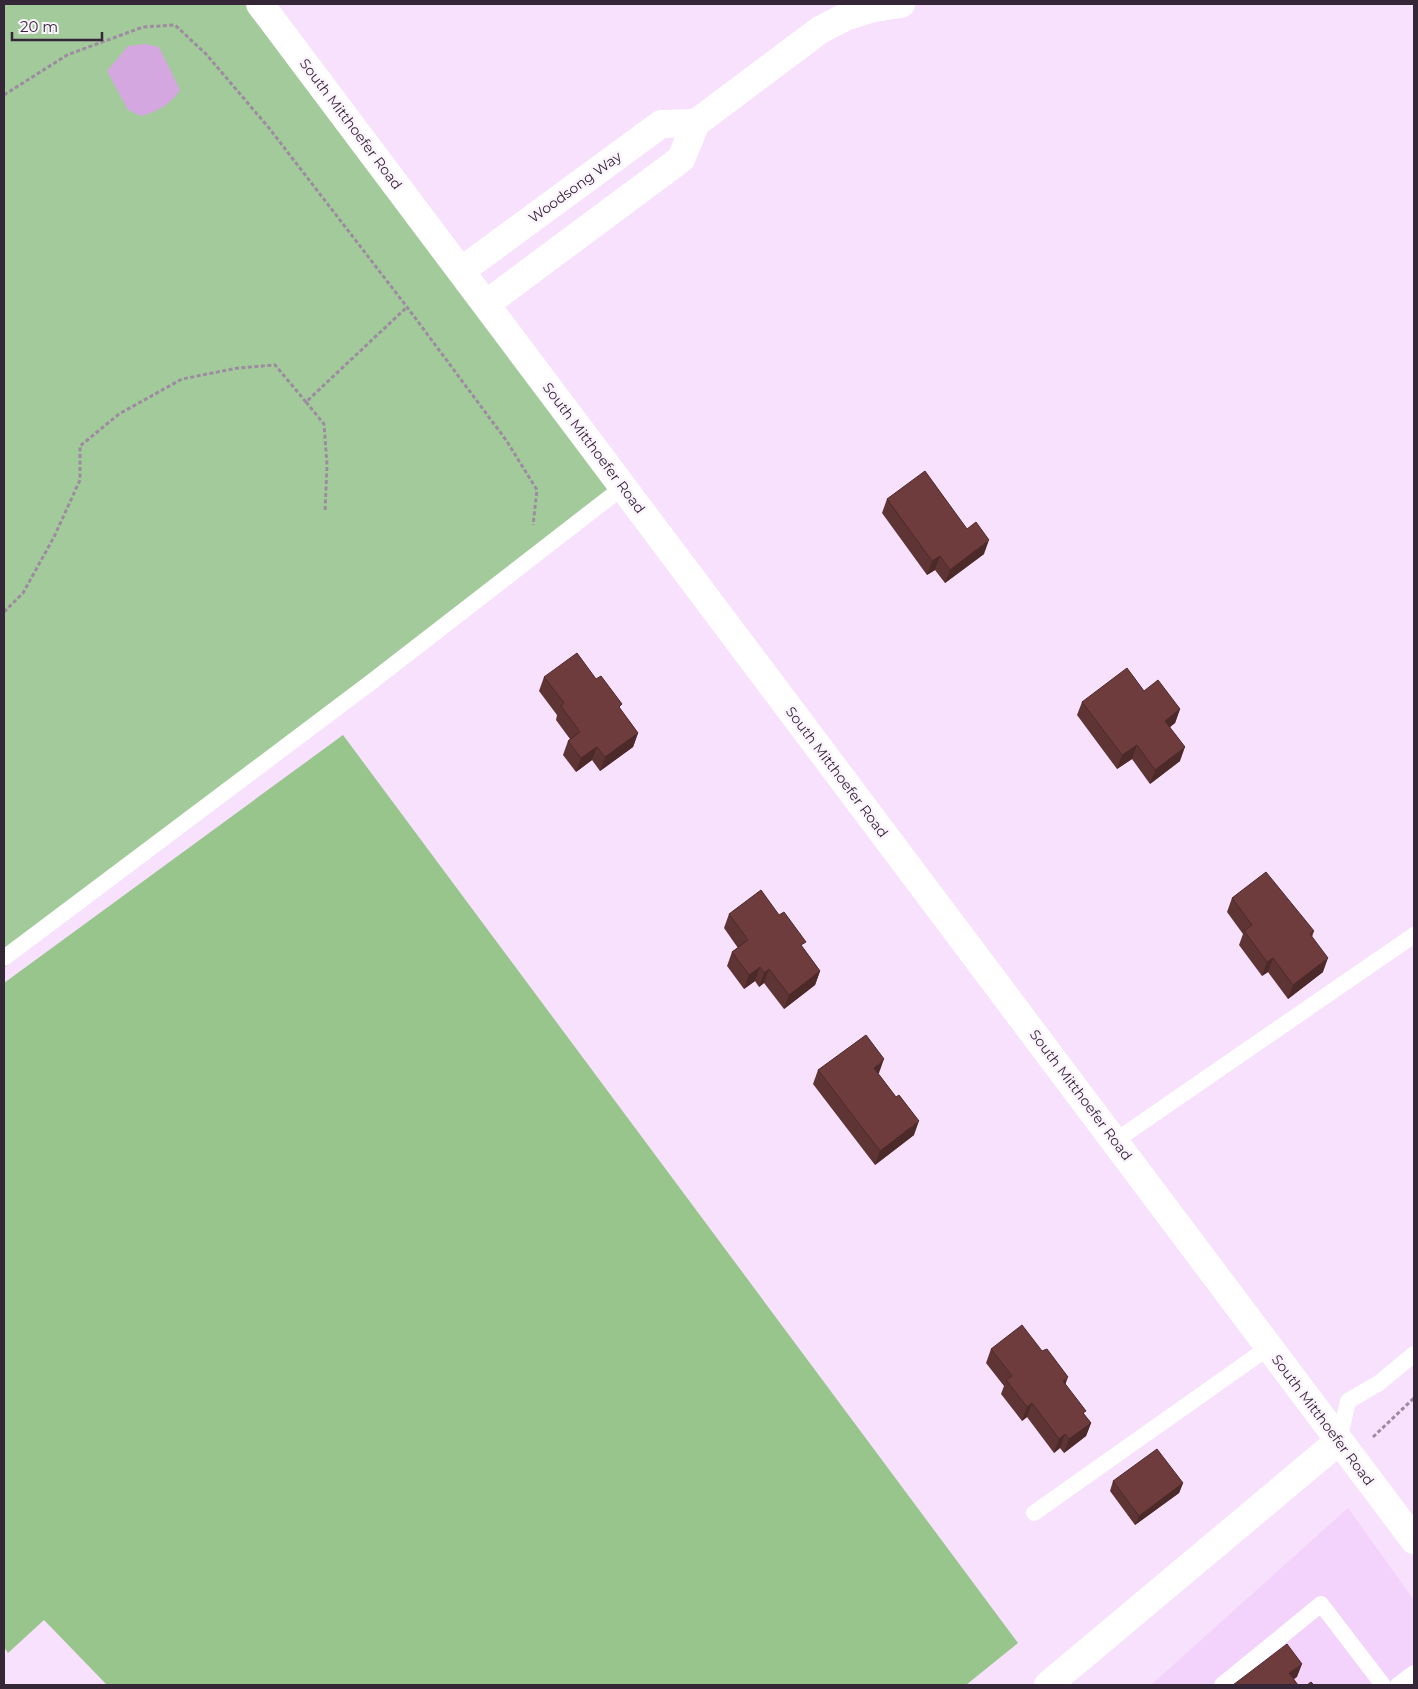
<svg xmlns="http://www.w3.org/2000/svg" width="1418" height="1689" font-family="Montserrat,sans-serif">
	<rect width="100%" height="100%" fill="#f7e1fc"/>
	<polygon fill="#f3d2fb" points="1348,1508 1414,1600 1414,1685 1151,1685"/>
	<polygon fill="#a3ca9a" points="4,4 261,4 623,487 4,968"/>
	<polygon fill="#97c58c" points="343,735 1018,1643 966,1685 107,1685 44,1620 8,1653 4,1647 4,983"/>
	<path fill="#d5a7e0" d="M145 44 159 47 180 90C170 105 158 111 141 116L128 110 107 71 128 46Z"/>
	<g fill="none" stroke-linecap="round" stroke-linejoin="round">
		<g stroke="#9d8ba1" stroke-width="3" stroke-dasharray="4 2.5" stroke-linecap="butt">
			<polyline points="4,95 67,55 143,27 175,25 206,54 269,128 407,307 506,440 537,490 533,525"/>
			<polyline points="306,402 324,424 327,465 325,512"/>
			<polyline points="4,612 23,593 54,537 80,480 80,446 119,414 182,379 238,368 275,365 306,402 407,307"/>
			<polyline points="1373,1437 1414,1398"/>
		</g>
		<g stroke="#fff" stroke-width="16">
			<polyline points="4,958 370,683 623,487"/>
			<polyline points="1115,1141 1414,935"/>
			<polyline points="1339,1441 1348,1401 1379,1383 1414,1354"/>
			<polyline points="1034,1513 1269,1347"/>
			<polyline points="1222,1685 1321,1604 1383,1685"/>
			<polyline points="1398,1685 1414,1673"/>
		</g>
		<g stroke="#fff" stroke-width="28">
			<polyline points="461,271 661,124 696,123"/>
			<polyline points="486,304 681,159 696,123 820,30 845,17 874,8 901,4"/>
			<polyline points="1048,1685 1339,1441"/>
		</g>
		<polyline stroke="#fff" stroke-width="28" points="260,4 1414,1540"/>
	</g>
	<g fill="#5f3434">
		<polygon points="887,499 984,554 945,583 935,570 927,575 882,513"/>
		<polygon points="544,677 596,679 620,709 638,733 633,747 600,771 592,760 576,772 563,755 568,741 570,739 556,720 557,715 539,691"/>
		<polygon points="1144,691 1180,709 1175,723 1170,727 1180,761 1150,784 1132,759 1117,769 1077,715 1082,702"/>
		<polygon points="1232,898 1314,931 1312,937 1323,972 1288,999 1268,972 1262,976 1239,945 1243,934 1227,912"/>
		<polygon points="729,914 804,949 820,971 815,985 784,1009 764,983 759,987 755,981 744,989 727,966 732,952 738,948 724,928"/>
		<polygon points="818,1070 879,1073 878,1074 914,1135 875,1165 813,1084"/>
		<polygon points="991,1349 1065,1384 1084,1414 1091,1423 1086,1436 1064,1453 1060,1448 1054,1453 1027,1417 1022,1421 1001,1394 1004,1386 986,1363"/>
		<polygon points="1113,1481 1183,1483 1179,1493 1135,1525 1110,1491"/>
	</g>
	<g fill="#4d2a2a">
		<polygon points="989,540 984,554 945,583 950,570"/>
		<polygon points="940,556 935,570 927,575 932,561"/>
		<polygon points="1180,709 1175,723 1160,735 1165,721"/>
		<polygon points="638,733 633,747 600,771 605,757"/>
		<polygon points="1137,745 1132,759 1117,769 1122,755"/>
		<polygon points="597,747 592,760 576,772 581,758"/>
		<polygon points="1185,747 1180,761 1150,784 1155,770"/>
		<polygon points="1273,958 1268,972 1262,976 1267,962"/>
		<polygon points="1328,958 1323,972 1288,999 1293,985"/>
		<polygon points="760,967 755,981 744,989 749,975"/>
		<polygon points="769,969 764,983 759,987 764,973"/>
		<polygon points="820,971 815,985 784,1009 789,995"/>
		<polygon points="884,1059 879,1073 868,1082 874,1068"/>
		<polygon points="919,1121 914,1135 875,1165 880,1151"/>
		<polygon points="1068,1377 1063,1391 1063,1381"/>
		<polygon points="1032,1403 1027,1417 1022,1421 1027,1407"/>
		<polygon points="1091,1423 1086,1436 1064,1453 1069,1439"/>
		<polygon points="1065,1434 1060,1448 1054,1453 1059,1439"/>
		<polygon points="1183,1483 1179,1493 1135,1525 1139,1516"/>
		<polygon points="1302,1664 1297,1677 1286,1685 1289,1673"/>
	</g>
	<g fill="#6e3c3c" stroke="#4d2a2a">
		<polygon points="925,471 967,529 976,522 989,540 950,570 940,556 932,561 887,499"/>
		<polygon points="577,653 596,679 601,676 622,704 619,707 638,733 605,757 597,747 581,758 568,741 580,732 561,706 564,703 544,677"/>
		<polygon points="1127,668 1144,691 1158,680 1180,709 1165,721 1185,747 1155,770 1137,745 1122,755 1082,702"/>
		<polygon points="1266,872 1314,931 1310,934 1328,958 1293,985 1273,958 1267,962 1244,931 1252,925 1232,898"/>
		<polygon points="761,890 779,915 784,912 806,942 801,945 820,971 789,995 769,969 764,973 760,967 749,975 732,952 748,940 729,914"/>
		<polygon points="866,1035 884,1059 874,1068 896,1097 899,1095 919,1121 880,1151 818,1070"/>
		<polygon points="1022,1325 1042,1351 1047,1349 1068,1377 1063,1381 1086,1411 1083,1413 1091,1423 1069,1439 1065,1434 1059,1439 1032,1403 1027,1407 1006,1380 1012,1376 991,1349"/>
		<polygon points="1157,1449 1183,1483 1139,1516 1113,1481"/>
		<polygon points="1287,1644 1302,1664 1289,1673 1298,1685 1233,1685"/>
		<polygon points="1311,1682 1314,1685 1307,1685"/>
	</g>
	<g text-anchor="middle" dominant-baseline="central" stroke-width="5" stroke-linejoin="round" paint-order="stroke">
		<g font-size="14" fill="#352738" stroke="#fbf4fd">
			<text transform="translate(351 124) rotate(53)">South Mitthoefer Road</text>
			<text transform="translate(575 187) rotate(-36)">Woodsong Way</text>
			<text transform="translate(594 448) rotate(53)">South Mitthoefer Road</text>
			<text transform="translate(837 772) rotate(53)">South Mitthoefer Road</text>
			<text transform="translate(1081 1095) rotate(53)">South Mitthoefer Road</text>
			<text transform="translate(1323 1420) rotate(53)">South Mitthoefer Road</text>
		</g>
	</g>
	<rect width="1418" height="1689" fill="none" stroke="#352738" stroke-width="10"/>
	<path d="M12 32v8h90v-8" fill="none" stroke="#352738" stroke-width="2.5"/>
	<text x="20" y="32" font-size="15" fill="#352738" stroke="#fbf4fd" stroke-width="4" paint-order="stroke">20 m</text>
</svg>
